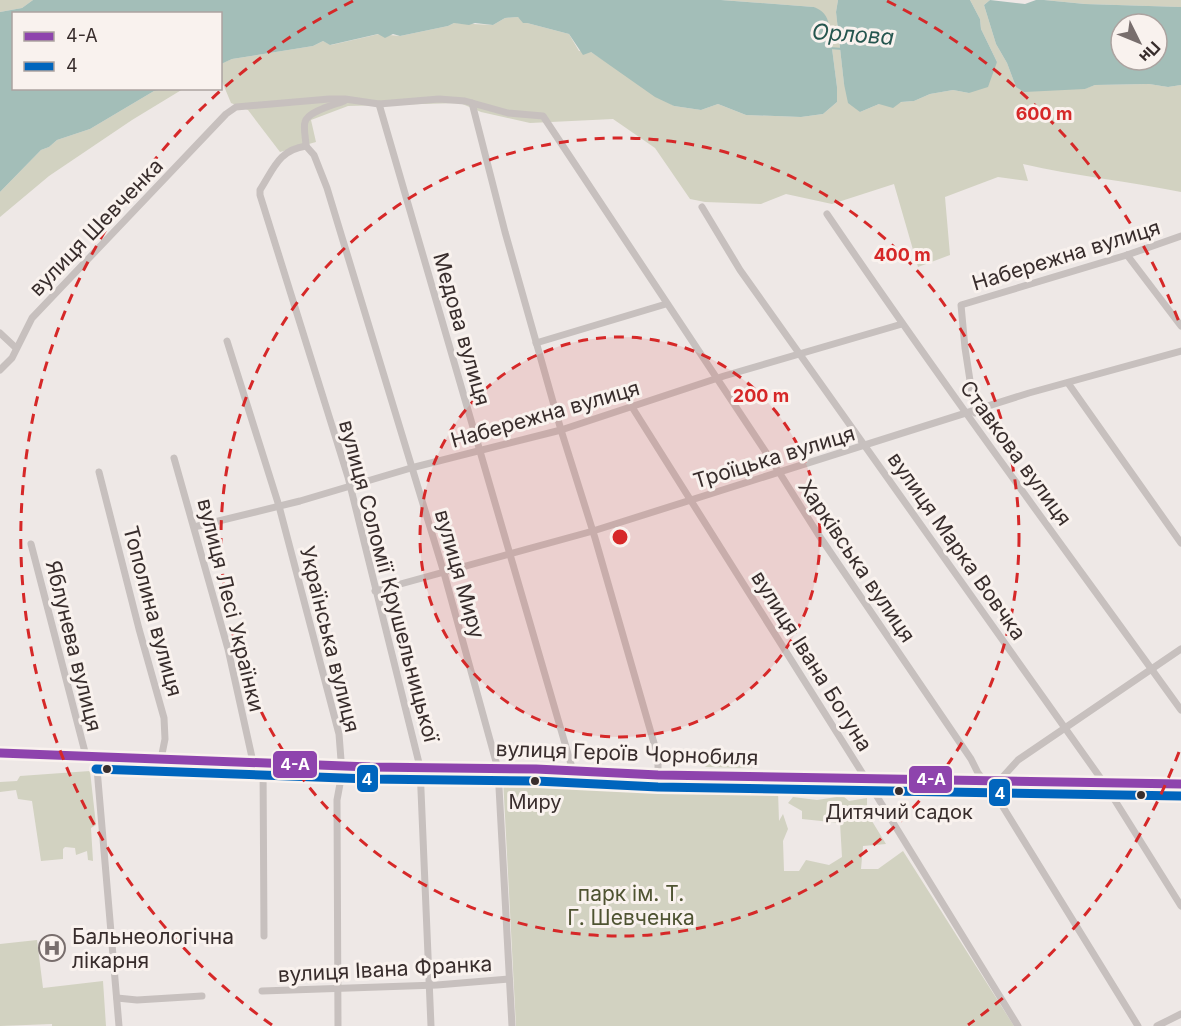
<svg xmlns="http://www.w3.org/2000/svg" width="1181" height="1026" font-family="Inter,sans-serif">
	<rect width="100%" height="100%" fill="#eee8e6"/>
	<g fill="#d2d2c1">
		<polygon points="0,0 33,0 22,8 0,12"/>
		<path d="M721 0H838L836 12 844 84 860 112 879 104 914 101 930 94 953 90 969 93 997 62 981 29 980 19 970 0H990L984 5 996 44 1007 63 1016 87 1084 89 1095 85 1149 84 1168 87 1181 85V192C1128 181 1075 176 1023 164L1028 181 998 177 945 197 950 255 918 267 894 184 832 204 786 194 761 204 705 202 690 199 655 148 613 119 530 123 481 112 460 103 348 106 311 120 316 142 280 152 248 110 231 103 221 79 220 64 232 59 313 46 323 41 331 45 379 34 400 36 448 26 454 23 493 25 505 18 518 17 527 23 569 34 579 51 591 52 674 106 701 110 718 104 746 115 801 117 823 114 837 102V87L829 25 814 7Z"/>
		<polygon points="1044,0 1181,0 1181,7 1085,4"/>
		<polygon points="165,89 183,89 132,120 49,176 0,217 0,192 41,150 49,147 57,140 90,129 154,91"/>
		<polygon points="751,750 757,756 758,760 754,767 748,768 706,767 702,762 704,756 750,756"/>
		<polygon points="90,771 96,825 91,828 93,861 88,860 87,851 76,855 75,848 65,847 63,849 63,859 41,861 32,801 18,799 16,790 0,792 0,782 17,781 20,776"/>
		<polygon points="503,778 778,791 779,821 783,814 788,829 783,841 784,871 799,871 806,860 829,865 842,857 840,823 802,819 802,811 788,803 793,797 817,800 843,796 849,801 867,798 867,813 886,844 863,846 861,869 878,869 903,851 1014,1026 516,1026"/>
		<polygon points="37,940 43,988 103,981 106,1026 52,1026 52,1024 0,1026 0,944"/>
	</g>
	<g fill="#a3beb8" fill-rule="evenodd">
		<path d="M33 0H721L814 7C823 11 827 15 829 25L837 87V102L823 114 801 117 746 115 718 104 701 110 674 106 655 97 591 52 583 55 569 34 527 23H523L518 17 505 18 493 25 475 23 469 25 454 23 448 26 400 36 393 34 385 38 378 34 330 45 323 41 313 46 232 59 221 64 220 14H14V88L165 89 154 91 90 129 57 140 49 147 41 150 0 192V12L22 8Z"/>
		<polygon points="838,0 970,0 980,19 981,29 997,62 988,87 969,93 953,90 930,94 914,101 901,102 893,108 879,104 860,112 848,103 844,84 836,12"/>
		<path d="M990 0 1025 4 1036 0H1044L1085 4 1181 7V85L1168 87 1149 84 1095 85 1085 89 1024 92 1016 87 1007 63 996 44 984 5ZM1121 24H1157V60H1121Z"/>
	</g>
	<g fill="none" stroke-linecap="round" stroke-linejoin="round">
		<polyline stroke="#a3beb8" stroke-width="2" points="830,48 842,49"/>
		<g stroke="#c7c0be" stroke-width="7">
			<polyline points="472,103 505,232 561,430 595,538 658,757 658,775"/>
			<polyline points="379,104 573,771"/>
			<path d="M306 146C279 150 274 168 260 190V195L348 477 420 767 431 1026"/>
			<polyline points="306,146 314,155 327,188 444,573 498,769 512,1026"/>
			<path d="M306 146C306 139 303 128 305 122 308 111 334 105 344 101"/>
			<polyline points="702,207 740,270 1104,783 1181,906"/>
			<path d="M827 214C941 382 1062 545 1181 710"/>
			<polyline points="1127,255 1181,326"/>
			<polyline points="0,333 16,348"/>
			<polyline points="227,341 279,506 339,734 342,773 337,800 338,1026"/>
			<polyline points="536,343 666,304"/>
			<polyline points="0,370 12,358 32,318 226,114 236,107 329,99 345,99 379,104 439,99 465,101 508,113 543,116 779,472 818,534 971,759 978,773 995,794 1138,1026"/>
			<polyline points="1068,383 1181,543"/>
			<polyline points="632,407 873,790 1018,1026"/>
			<polyline points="975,413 965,348 961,305 1127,255 1181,236"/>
			<polyline points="174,458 228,649 253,762"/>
			<polyline points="99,472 139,629 164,718 165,739 161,759"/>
			<polyline points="194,527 300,501 411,468 561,430 724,376 902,324"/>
			<polyline points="31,544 86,756"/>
			<polyline points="375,591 593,531 1029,393 1181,351"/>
			<polyline points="96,757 119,1026"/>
			<polyline points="263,762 264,936"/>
			<polyline points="999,781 1018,760 1181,649"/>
			<polyline points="262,991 437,985 509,979"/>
			<polyline points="117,998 137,1000 202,996"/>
			<polyline points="1157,1026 1181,1014"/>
		</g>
		<polyline stroke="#b8b1af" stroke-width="10" points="0,753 370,767 536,769 658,775 1181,784"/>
		<defs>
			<polyline id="bus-1" points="0,753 370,767 536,769 658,775 1181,784"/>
			<polyline id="bus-2" points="96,769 370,779 536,781 658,787 1181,796"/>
		</defs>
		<use href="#bus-1" stroke="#f9f2ee" stroke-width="14"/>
		<use href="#bus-2" stroke="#f9f2ee" stroke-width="14"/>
		<use href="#bus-1" stroke="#8e44ad" stroke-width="9"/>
		<use href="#bus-2" stroke="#0065bd" stroke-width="9"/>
	</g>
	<circle cx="620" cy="537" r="200" fill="#d62828" fill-opacity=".12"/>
	<g fill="none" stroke="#d62828" stroke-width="3" stroke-dasharray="10 8">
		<circle cx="620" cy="537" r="200"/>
		<circle cx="620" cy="537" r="399"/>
		<path d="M1179 752A599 599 0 0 1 968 1025M272 1025A599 599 0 0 1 353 1M887 1A599 599 0 0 1 1179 322"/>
	</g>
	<defs>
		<symbol id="hospital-ring" viewBox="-11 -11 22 22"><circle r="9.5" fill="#f9f2ee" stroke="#786e6d" stroke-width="1.5"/><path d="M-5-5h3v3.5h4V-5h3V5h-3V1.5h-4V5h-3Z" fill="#786e6d"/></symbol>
	</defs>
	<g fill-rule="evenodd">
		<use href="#hospital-ring" x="37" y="933" width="30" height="30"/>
	</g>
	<g fill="#382d2c" stroke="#f9f2ee" stroke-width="2">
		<circle cx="107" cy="769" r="5"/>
		<circle cx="535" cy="781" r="5"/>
		<circle cx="899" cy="791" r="5"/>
		<circle cx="1141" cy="795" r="5"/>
	</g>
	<g text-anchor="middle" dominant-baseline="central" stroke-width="6" stroke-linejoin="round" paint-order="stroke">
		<g font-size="20" fill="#382d2c" stroke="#f9f2ee">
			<text x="535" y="802">Миру</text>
			<text x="899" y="812">Дитячий садок</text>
		</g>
		<g font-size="21" fill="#382d2c" stroke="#f9f2ee">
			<text transform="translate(96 227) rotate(-46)">вулиця Шевченка</text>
			<text transform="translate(1066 255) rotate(-17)">Набережна вулиця</text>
			<text transform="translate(462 329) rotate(74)">Медова вулиця</text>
			<text transform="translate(545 414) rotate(-16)">Набережна вулиця</text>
			<text transform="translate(1016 453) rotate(54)">Ставкова вулиця</text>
			<text transform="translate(774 457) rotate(-17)">Троїцька вулиця</text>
			<text transform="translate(957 546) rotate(55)">вулиця Марка Вовчка</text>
			<text transform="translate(857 561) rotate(56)">Харківська вулиця</text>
			<text transform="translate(460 574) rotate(74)">вулиця Миру</text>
			<text transform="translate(389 581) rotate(75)">вулиця Соломії Крушельницької</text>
			<text transform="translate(231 605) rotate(76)">вулиця Лесі Українки</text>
			<text transform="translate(153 611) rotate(75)">Тополина вулиця</text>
			<text transform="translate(330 639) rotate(76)">Українська вулиця</text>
			<text transform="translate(74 646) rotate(76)">Яблунева вулиця</text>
			<text transform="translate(812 661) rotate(58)">вулиця Івана Богуна</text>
			<text transform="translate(627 753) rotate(2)">вулиця Героїв Чорнобиля</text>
			<text transform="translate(385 969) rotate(-3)">вулиця Івана Франка</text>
		</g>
		<g font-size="21" fill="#4f5432" stroke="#f9f2ee">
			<text x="631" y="893">парк ім. Т.<tspan x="631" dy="24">Г. Шевченка</tspan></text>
		</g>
		<g font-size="21" fill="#382d2c" stroke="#f9f2ee" text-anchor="start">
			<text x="72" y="936">Бальнеологічна<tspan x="72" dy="24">лікарня</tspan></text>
		</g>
		<g font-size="22" font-style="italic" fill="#25564f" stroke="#f9f2ee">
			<text transform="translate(853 34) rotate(4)">Орлова</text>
		</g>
	</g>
	<circle cx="620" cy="537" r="9" fill="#d62828" stroke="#f9f2ee" stroke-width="3"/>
	<g font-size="18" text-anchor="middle" font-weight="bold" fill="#d62828" stroke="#f9f2ee" stroke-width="6" stroke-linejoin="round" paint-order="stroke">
		<text x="1044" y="120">600 m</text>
		<text x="902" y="261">400 m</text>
		<text x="761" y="402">200 m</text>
	</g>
	<g stroke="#f9f2ee" stroke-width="2">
		<rect x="272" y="750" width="46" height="29" rx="6" fill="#8e44ad"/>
		<rect x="356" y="764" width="23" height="29" rx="6" fill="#0065bd"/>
		<rect x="908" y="765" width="45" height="29" rx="6" fill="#8e44ad"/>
		<rect x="988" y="778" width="23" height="29" rx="6" fill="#0065bd"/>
	</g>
	<g font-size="16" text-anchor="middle" font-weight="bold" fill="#fff">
		<text x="295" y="770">4-А</text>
		<text x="367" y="785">4</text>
		<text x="931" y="785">4-А</text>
		<text x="1000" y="799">4</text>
	</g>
	<rect x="12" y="12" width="210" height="78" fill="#f9f2ee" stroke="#aca3a0" stroke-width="1.5"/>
	<rect x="24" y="32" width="30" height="9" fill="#8e44ad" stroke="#aca3a0" stroke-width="1.5"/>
	<text x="66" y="42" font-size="18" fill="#382d2c">4-А</text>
	<rect x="24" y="62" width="30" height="9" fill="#0065bd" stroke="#aca3a0" stroke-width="1.5"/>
	<text x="66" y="72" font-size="18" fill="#382d2c">4</text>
	<g transform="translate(1139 42) rotate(133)"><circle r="28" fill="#f9f2ee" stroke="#aca3a0" stroke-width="1.5"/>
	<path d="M0-4.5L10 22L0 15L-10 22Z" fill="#786e6d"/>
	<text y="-9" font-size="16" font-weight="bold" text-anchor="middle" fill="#382d2c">Пн</text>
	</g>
</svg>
